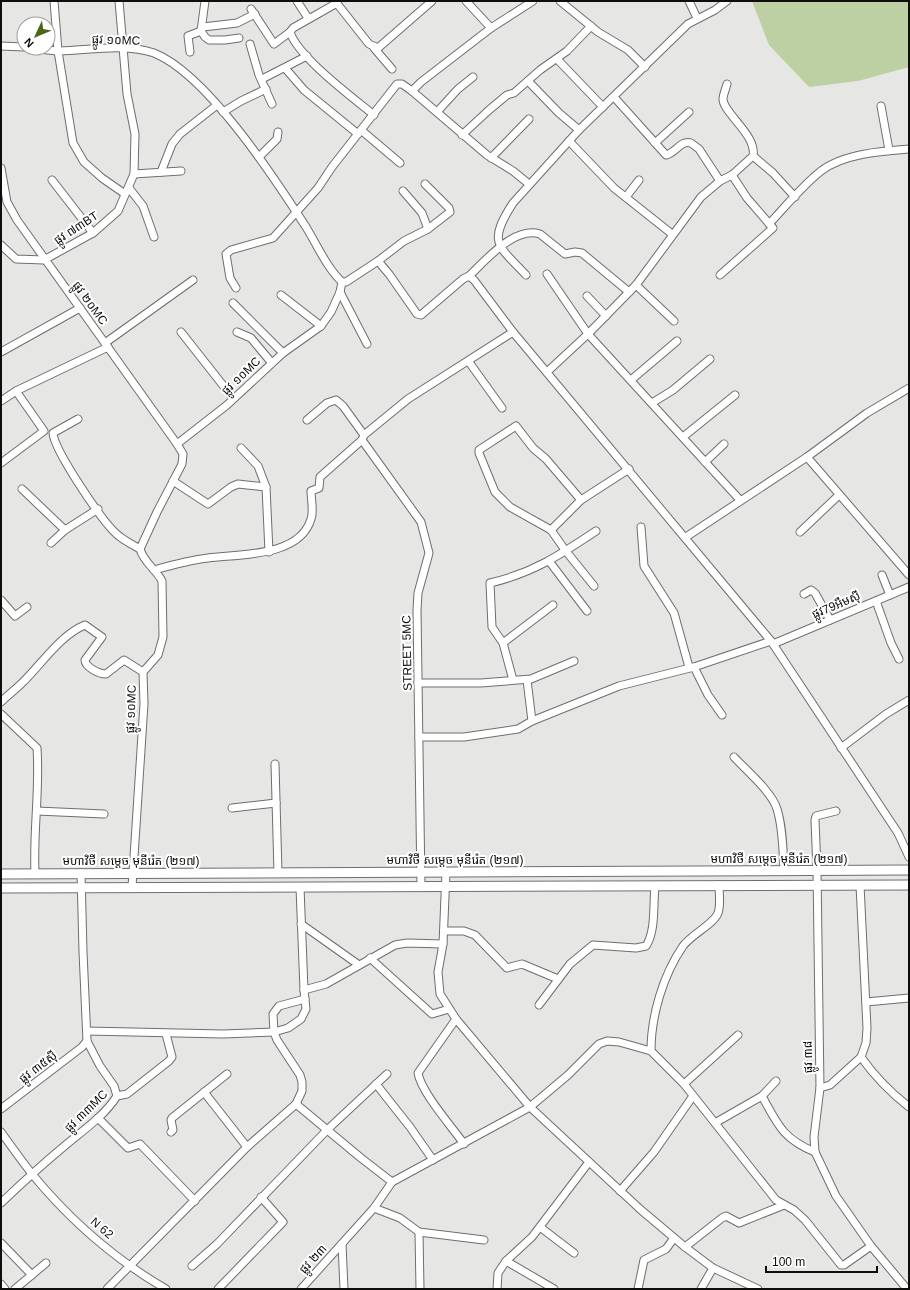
<svg xmlns="http://www.w3.org/2000/svg" width="910" height="1290" font-family="Helvetica,'Noto Sans Khmer',sans-serif">
	<rect width="100%" height="100%" fill="#e6e7e4"/>
	<polygon fill="#bcd0a4" points="752,1 909,1 909,67 858,81 809,87 769,45"/>
	<g fill="none" stroke-linecap="round" stroke-linejoin="round">
		<defs>
			<g id="minor">
				<polyline points="54,1 58,51 73,143 84,162 102,178 125,194"/>
				<polyline points="205,1 201,31 205,37 209,40 225,40 239,38"/>
				<polyline points="297,1 308,18"/>
				<polyline points="335,1 369,44 378,48 432,1"/>
				<polyline points="466,1 491,28"/>
				<polyline points="560,1 598,32 628,50 645,67"/>
				<polyline points="689,1 697,18"/>
				<polyline points="251,9 274,44 290,32 293,28 337,3"/>
				<polyline points="203,27 237,23 255,14"/>
				<path d="M290 32C298 57 353 98 374 115"/>
				<polyline points="250,44 259,75 272,104"/>
				<polyline points="1,46 24,47"/>
				<path d="M33 48C42 49 51 51 60 51 90 50 125 43 154 53 207 74 275 179 306 227 317 245 327 268 342 282L340 292 331 312 321 326 283 353 227 405 177 444 183 454 182 464 157 512 140 549C144 563 156 569 162 581L163 637 158 655 143 672 144 704 132 887"/>
				<polyline points="374,48 392,69"/>
				<polyline points="190,52 188,36 201,31"/>
				<polyline points="557,59 603,107"/>
				<polyline points="285,68 304,90 358,134"/>
				<polyline points="262,79 307,56"/>
				<polyline points="528,81 559,113 579,130"/>
				<polyline points="412,91 421,82 491,28 533,1"/>
				<path d="M614 97 666 155C676 153 680 140 691 143L699 149 720 181"/>
				<polyline points="881,106 889,150"/>
				<polyline points="223,112 241,101 266,89"/>
				<polyline points="437,112 458,89 473,77"/>
				<polyline points="361,130 400,163"/>
				<polyline points="462,135 489,110 507,95 514,93 540,70 567,51 591,26"/>
				<polyline points="569,141 614,188 672,234"/>
				<polyline points="655,143 689,112"/>
				<polyline points="753,156 773,173 795,197"/>
				<polyline points="259,157 277,139 278,132"/>
				<polyline points="491,158 529,119"/>
				<polyline points="1,168 7,202 17,220 177,444"/>
				<polyline points="161,172 172,144 180,134 217,105"/>
				<polyline points="134,174 181,171"/>
				<polyline points="52,180 93,233"/>
				<polyline points="129,188 143,206 154,237"/>
				<polyline points="403,191 422,213 428,229"/>
				<polyline points="626,197 639,180"/>
				<path d="M769 224C786 206 802 186 821 171 843 154 881 151 909 149"/>
				<polyline points="1,245 16,259 44,260 93,233 118,211 134,174 135,134 127,94 119,1"/>
				<polyline points="378,261 404,241 428,229 450,212 449,208 425,184"/>
				<path d="M547 274 588 334 636 285 701 197 720 181 732 175 753 156C757 135 723 113 723 99 723 95 726 88 727 84"/>
				<path d="M526 275C498 245 487 243 513 203L579 130 688 24 715 10 727 1"/>
				<polyline points="720,275 773,228 747,198 732,175"/>
				<path d="M469 276C485 261 514 226 540 234L565 254 575 252 582 253 629 292"/>
				<polyline points="342,282 346,282 378,261 389,274 417,314 421,315 463,279 469,276 474,280 513,332 771,641 898,833 909,857"/>
				<polyline points="636,285 674,321"/>
				<polyline points="236,288 230,278 226,254 231,250 273,238 318,188 332,167 397,84 402,84 412,91 487,155 513,171 529,184"/>
				<polyline points="340,292 367,344"/>
				<polyline points="281,295 321,326"/>
				<polyline points="587,296 606,316"/>
				<polyline points="233,303 283,353"/>
				<polyline points="181,332 233,398"/>
				<polyline points="237,332 251,338 271,362"/>
				<polyline points="105,343 193,280"/>
				<polyline points="1,352 80,308"/>
				<polyline points="469,362 502,408"/>
				<polyline points="547,372 588,334 740,500"/>
				<polyline points="631,380 677,341"/>
				<polyline points="1,401 16,391 108,347"/>
				<polyline points="652,403 673,390 710,359"/>
				<path d="M78 419 53 433C54 450 104 525 119 536 125 541 133 545 140 549"/>
				<polyline points="307,420 327,403 336,400 343,406 364,435"/>
				<polyline points="683,437 735,395"/>
				<polyline points="362,440 421,522 429,553 418,593 417,610 421,887"/>
				<polyline points="241,448 258,466 266,487 269,552"/>
				<polyline points="807,457 909,575"/>
				<polyline points="705,462 724,444"/>
				<polyline points="1,463 44,431 16,391"/>
				<polyline points="173,481 208,504 231,487 238,484 266,487"/>
				<polyline points="22,489 65,530"/>
				<polyline points="581,500 546,459 533,448 516,426 479,450 479,453 495,492 510,507 551,530 565,550 594,586"/>
				<polyline points="641,527 644,566 674,613 689,667"/>
				<polyline points="551,530 581,500 629,469"/>
				<polyline points="800,532 839,495"/>
				<polyline points="686,537 807,457 867,413 909,388"/>
				<polyline points="51,543 65,530 98,509"/>
				<polyline points="549,561 587,611"/>
				<path d="M154 570C172 565 190 560 208 558 240 554 300 557 311 519 314 511 311 499 311 491L319 488 320 477 362 440 364 435 408 399 513 332"/>
				<polyline points="882,575 890,595"/>
				<polyline points="804,594 811,590 815,593 830,620"/>
				<polyline points="1,600 15,616 27,607"/>
				<polyline points="876,601 891,643 899,659"/>
				<polyline points="503,643 553,605"/>
				<polyline points="773,644 909,587"/>
				<polyline points="694,667 708,695 722,715"/>
				<path d="M513 680 503 643 492 627 490 583C533 573 560 555 596 531"/>
				<polyline points="527,680 532,721"/>
				<polyline points="418,683 481,683 531,679 574,661"/>
				<path d="M1 702C8 695 16 689 22 683 41 665 60 635 85 625L102 637 85 660C85 667 99 674 106 674L124 660 143 672"/>
				<path d="M1 714 37 748C40 790 33 831 35 873"/>
				<polyline points="419,737 464,737 518,729 532,721 619,686 694,667 771,641"/>
				<polyline points="841,748 886,714 909,700"/>
				<path d="M734 757C746 770 772 792 777 809 783 828 783 851 784 870"/>
				<polyline points="275,764 278,873"/>
				<polyline points="232,808 276,803"/>
				<polyline points="37,811 104,814"/>
				<polyline points="836,811 816,816 815,820 817,870 820,1088 814,1137 815,1152 836,1196 871,1246 907,1289"/>
				<polyline points="446,872 443,944 438,972 440,994 456,1019 530,1107 641,1210 685,1247 713,1268 758,1289"/>
				<polyline points="81,873 83,952 87,1041 100,1066 114,1086 117,1096"/>
				<path d="M860 885 867 1028 866 1043 861 1057C875 1077 890 1092 909 1107"/>
				<polyline points="301,924 359,965"/>
				<polyline points="444,931 464,931 475,935 507,968 522,964 558,979"/>
				<polyline points="370,958 432,1014 449,1009"/>
				<polyline points="304,990 326,984 395,945 407,943 443,944"/>
				<polyline points="866,1002 909,998"/>
				<path d="M539 1005 570 964 593 945 636 948 646 946C656 931 653 904 655 886"/>
				<path d="M456 1019 418 1073C421 1092 452 1127 464 1144"/>
				<polyline points="87,1031 223,1034 274,1032 288,1028 301,1019 306,1009 304,990 300,887"/>
				<path d="M651 1051C651 1016 663 975 683 946 692 934 714 924 718 913 721 905 719 894 719 885"/>
				<polyline points="376,1084 410,1127 433,1160"/>
				<polyline points="684,1084 738,1035"/>
				<polyline points="820,1088 830,1085 861,1057"/>
				<polyline points="204,1092 247,1147"/>
				<path d="M762 1096C778 1125 783 1139 815 1152"/>
				<polyline points="296,1104 361,1158 392,1182"/>
				<polyline points="1,1109 82,1047 87,1041"/>
				<polyline points="98,1118 128,1148 140,1144 195,1201"/>
				<polyline points="715,1123 762,1096 776,1081"/>
				<path d="M1 1132C11 1146 21 1160 32 1174 69 1219 116 1260 166 1289"/>
				<polyline points="171,1132 173,1130 171,1120 172,1118 227,1074"/>
				<polyline points="620,1191 654,1152 693,1096"/>
				<path d="M1 1203C23 1182 45 1162 68 1143 85 1129 105 1115 117 1096L127 1094 169 1061 172 1057 166 1034"/>
				<polyline points="374,1208 400,1218 419,1232 420,1289"/>
				<polyline points="540,1227 574,1253"/>
				<polyline points="419,1232 484,1240"/>
				<polyline points="1,1243 32,1275"/>
				<polyline points="342,1244 344,1289"/>
				<polyline points="685,1247 722,1218 726,1216 739,1223 784,1205"/>
				<polyline points="506,1261 554,1289"/>
				<polyline points="192,1266 217,1244 327,1130 387,1074"/>
				<polyline points="1,1284 5,1289"/>
				<polyline points="15,1289 46,1263"/>
				<polyline points="107,1289 247,1147 296,1104 302,1091 302,1082 300,1075 277,1040 274,1032 273,1014 279,1006 305,999"/>
				<polyline points="218,1289 283,1222 261,1197"/>
				<polyline points="301,1289 374,1208 392,1182 530,1107 568,1075 599,1044 607,1041 619,1042 651,1051 684,1084 776,1200 794,1210 805,1220 841,1265 844,1265 871,1246"/>
				<polyline points="497,1289 498,1273 506,1261 532,1237 589,1162"/>
				<polyline points="638,1289 644,1260 666,1249 674,1238"/>
				<polyline points="701,1289 713,1268"/>
			</g>
			<g id="major">
				<polyline points="1,874 909,870"/>
				<polyline points="1,888 909,885"/>
			</g>
		</defs>
		<use href="#minor" stroke="#6d6f6c" stroke-width="9"/>
		<use href="#major" stroke="#6d6f6c" stroke-width="11"/>
		<use href="#minor" stroke="#fff" stroke-width="7"/>
		<use href="#major" stroke="#fff" stroke-width="9"/>
	</g>
	<g text-anchor="middle" dominant-baseline="central" stroke-width="4" stroke-linejoin="round" paint-order="stroke">
		<g font-size="12" fill="#0e0e0d" stroke="#fff">
			<text transform="translate(116 40) rotate(2)">ផ្លូវ ១០MC</text>
			<text transform="translate(76 228) rotate(-33)">ផ្លូវ ៧៣BT</text>
			<text transform="translate(90 303) rotate(54)">ផ្លូវ ២០MC</text>
			<text transform="translate(241 376) rotate(-44)">ផ្លូវ ១០MC</text>
			<text transform="translate(836 605) rotate(-23)">ផ្លូវ79អឹមស៊ី</text>
			<text transform="translate(407 653) rotate(-91)">STREET 5MC</text>
			<text transform="translate(131 709) rotate(-88)">ផ្លូវ ១០MC</text>
			<text x="779" y="859">មហាវិថី សម្តេច មុនីរ៉េត (២១៧)</text>
			<text x="455" y="860">មហាវិថី សម្តេច មុនីរ៉េត (២១៧)</text>
			<text x="131" y="861">មហាវិថី សម្តេច មុនីរ៉េត (២១៧)</text>
			<text transform="translate(808 1057) rotate(-91)">ផ្លូវ ៣៨</text>
			<text transform="translate(38 1067) rotate(-37)">ផ្លូវ ៣៥ស៊ី</text>
			<text transform="translate(86 1111) rotate(-44)">ផ្លូវ ៣៣MC</text>
			<text transform="translate(102 1228) rotate(41)">N 62</text>
			<text transform="translate(313 1259) rotate(-48)">ផ្លូវ ២៣</text>
		</g>
	</g>
	<rect width="910" height="1290" fill="none" stroke="#0e0e0d" stroke-width="4"/>
	<g transform="translate(36 36) rotate(226)"><circle r="19" fill="#ffffff" stroke="#9f9f9e"/>
	<path d="M0-3L7 15L0 10L-7 15Z" fill="#4a6619"/>
	<text y="-6" font-size="11" font-weight="bold" text-anchor="middle" fill="#0e0e0d">N</text>
	</g>
	<path d="M766 1266v6h111v-6" fill="none" stroke="#0e0e0d" stroke-width="2"/>
	<text x="772" y="1266" font-size="12" fill="#0e0e0d" stroke="#ffffff" stroke-width="3" paint-order="stroke">100 m</text>
</svg>
